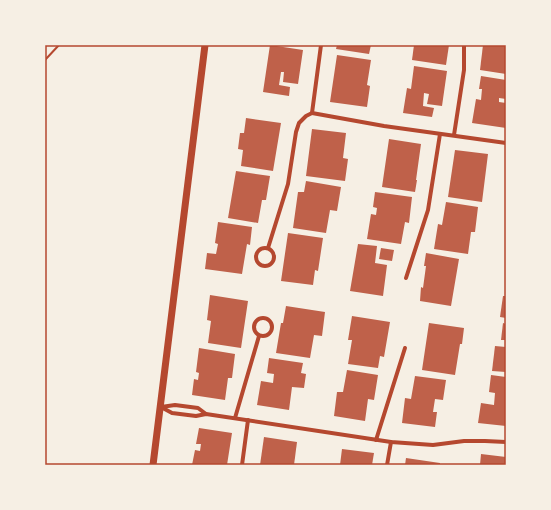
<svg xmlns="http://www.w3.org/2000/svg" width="551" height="510" font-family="Merriweather,serif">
	<rect width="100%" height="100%" fill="#f6efe4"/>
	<g fill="#bf614a">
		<polygon points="270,45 303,50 298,84 283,82 284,72 281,72 279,85 290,87 289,96 263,92"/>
		<polygon points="337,45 371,45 369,54 336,49"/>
		<polygon points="414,45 449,45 446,65 412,60"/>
		<polygon points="483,45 506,45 506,74 480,70"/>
		<polygon points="337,55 371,60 367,85 370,86 367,107 330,102"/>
		<polygon points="414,66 447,71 442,106 427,104 429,94 424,93 423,106 434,108 432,117 403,113 407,88 411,89"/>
		<polygon points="481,76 506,80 506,99 499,98 499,102 506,103 506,128 472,123 476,99 481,100 482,89 479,89"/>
		<polygon points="246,118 281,123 273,171 241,166 243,150 238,149 240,133 244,133"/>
		<polygon points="312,129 346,133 343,158 348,159 345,181 306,176"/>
		<polygon points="389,139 421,144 416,180 417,180 415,192 382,187"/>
		<polygon points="455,150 488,154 482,202 448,197"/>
		<polygon points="236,171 270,176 266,200 262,200 258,223 228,218"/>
		<polygon points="306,181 341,187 337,211 330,210 326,233 293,228 298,192 304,192"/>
		<polygon points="375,192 412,197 409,223 405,222 401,244 367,239 371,214 376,215 377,208 373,207"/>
		<polygon points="446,202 478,207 475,232 471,232 468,254 434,249 438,224 442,225"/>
		<polygon points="218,222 252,227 250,245 247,244 242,274 205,269 207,253 216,254 218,244 215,243"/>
		<polygon points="288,233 323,238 318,271 315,270 313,285 281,281"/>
		<polygon points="358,244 377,246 375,263 387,265 383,296 350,291"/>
		<polygon points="381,248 394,250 392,261 379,259"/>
		<polygon points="426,253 459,259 451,306 420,301 421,287 423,288 426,266 424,266"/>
		<polygon points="210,295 248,301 241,348 208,343 211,321 207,320"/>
		<polygon points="503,296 506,296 506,318 500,317"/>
		<polygon points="286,306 325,312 322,336 314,335 310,358 276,353 281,323 283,323"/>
		<polygon points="352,316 390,322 384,357 380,356 378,368 348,364 352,340 348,340"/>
		<polygon points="429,323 464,328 462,344 460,344 455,375 422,370"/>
		<polygon points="503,323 506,324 506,340 501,340"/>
		<polygon points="495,346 506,347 506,372 492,371"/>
		<polygon points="199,348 235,354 232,378 228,378 225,400 192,395 194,379 198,380 199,373 196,372"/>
		<polygon points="269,358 303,363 301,373 306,374 304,388 292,387 289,410 257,405 261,381 273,383 274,374 267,373"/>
		<polygon points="347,370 378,375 374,400 368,399 365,421 334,416 337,392 343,392"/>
		<polygon points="491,375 506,377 506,426 478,423 481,403 494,405 495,393 489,392"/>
		<polygon points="415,376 446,380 443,400 435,399 433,412 437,412 435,427 402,423 405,398 411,399"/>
		<polygon points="199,428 232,433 227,465 192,465 195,450 200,451 201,444 196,444"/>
		<polygon points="264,437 297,442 294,465 260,465"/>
		<polygon points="342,449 374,453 372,465 340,465"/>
		<polygon points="481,454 506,457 506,465 480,465"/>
		<polygon points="406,458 440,463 440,465 405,465"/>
	</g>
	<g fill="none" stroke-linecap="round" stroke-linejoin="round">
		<polyline stroke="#b5482f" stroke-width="2" points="45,60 59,45"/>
		<g stroke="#b5482f" stroke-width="4">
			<polyline points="312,113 384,126 506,143"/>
			<polyline points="454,135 464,70 464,45"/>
			<circle cx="265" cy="257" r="9"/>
			<polyline points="268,248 288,184 296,132 299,123 306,116 312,113 321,45"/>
			<polyline points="406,278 428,210 440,134"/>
			<circle cx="263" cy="327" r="9"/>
			<polyline points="161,407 172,413 196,416 206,414 391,442 433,445 464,441 485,441 506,442"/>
			<polyline points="161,407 175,405 198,408 206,414"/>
			<polyline points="235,418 259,336"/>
			<polyline points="376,440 405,348"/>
			<polyline points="242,465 248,420"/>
			<polyline points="387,465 391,442"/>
		</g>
		<polyline stroke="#b5482f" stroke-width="7" points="153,465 205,45"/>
	</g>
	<rect width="551" height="510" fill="none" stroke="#f6efe4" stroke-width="92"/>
	<rect x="46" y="46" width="459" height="418" fill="none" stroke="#b5482f" stroke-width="1.5"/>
</svg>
